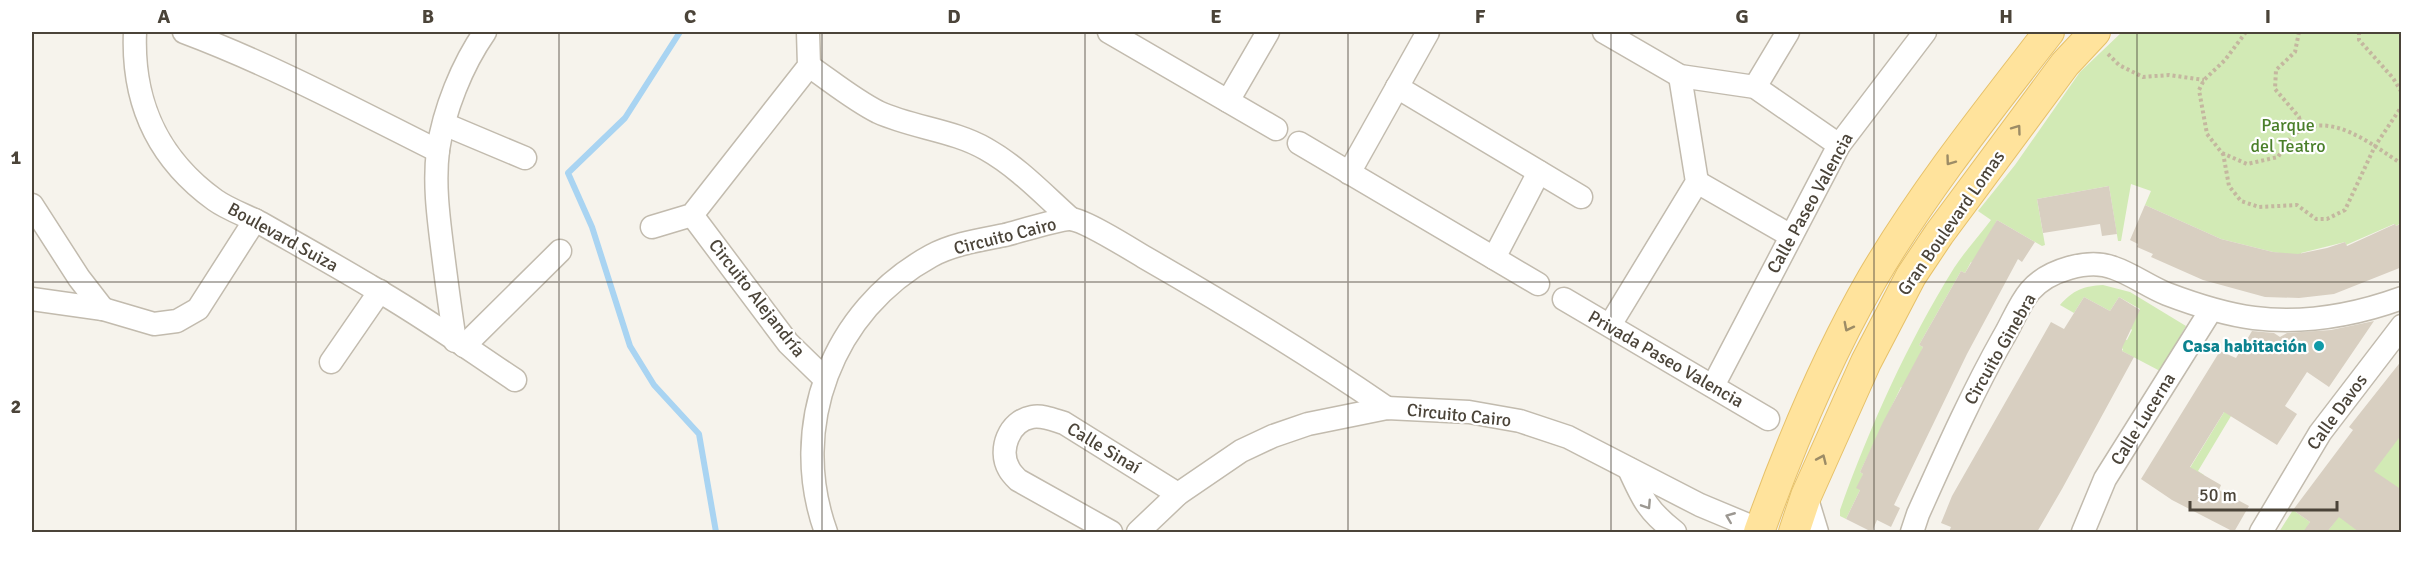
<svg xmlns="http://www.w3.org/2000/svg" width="2433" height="564" font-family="Signika,sans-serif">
	<rect width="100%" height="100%" fill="#f6f3ec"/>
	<g fill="#d2eab5">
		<path d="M2122 32H2401V223L2396 226 2394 224 2346 245 2345 242 2301 253V256L2273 252 2221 239 2145 205 2151 191 2131 184 2121 241H2118L2109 186 2037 199 2045 245 2042 246 1997 220 1975 264 1971 262 1965 273 1961 271 1919 345 1923 347 1905 389 1901 387 1860 472 1863 474 1860 490 1846 519 1840 516V510C1870 426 1907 344 1954 268 1965 251 1979 236 1991 220L1978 211 2015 165 2080 72Z"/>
		<path d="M2103 285 2130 292 2186 326 2160 371 2122 351 2123 349 2118 346 2123 339 2127 340 2132 330 2130 328 2140 309 2119 297 2110 311 2084 297 2074 313 2060 305C2073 290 2084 286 2103 285Z"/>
		<polygon points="2251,368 2231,416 2198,471 2204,475 2186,507 2185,476"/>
		<polygon points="2401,434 2401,490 2378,509 2363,532 2327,532"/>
		<polygon points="2293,510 2310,522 2307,527 2314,532 2279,532"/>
	</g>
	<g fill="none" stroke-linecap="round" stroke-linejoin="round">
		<polyline stroke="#a9d4f2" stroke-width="6" points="680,32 625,118 568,173 592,227 630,346 654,385 699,434 716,532"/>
	</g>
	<g fill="#d8cfc1">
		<polygon points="2109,186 2117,234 2102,236 2100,224 2043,233 2037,199"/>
		<polygon points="2145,205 2221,239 2273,252 2298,254 2327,248 2345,242 2347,246 2395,224 2396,226 2402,223 2402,267 2334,294 2299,298 2265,297 2203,280 2151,257 2153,254 2137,247 2138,244 2130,240"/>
		<polygon points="1997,220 2035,242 2022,262 2018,259 1967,354 1894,505 1900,508 1891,527 1877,520 1872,532 1846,519 1860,490 1856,488 1863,474 1860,472 1883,422 1923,347 1919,345 1961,271 1965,273"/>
		<polygon points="2084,297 2110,311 2119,297 2140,310 2122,348 2122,351 2134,357 2062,489 2037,532 1949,532 1951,527 1941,523 1952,496 2051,322 2064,329"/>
		<polygon points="2374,321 2329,387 2307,372 2285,406 2297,414 2277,445 2224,412 2190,467 2221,485 2219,490 2249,506 2234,532 2172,500 2141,479 2220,351 2236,358 2252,331 2274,333 2280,337 2287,333 2331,330"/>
		<polygon points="2402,360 2402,434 2374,471 2402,490 2402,532 2359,532 2339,517 2327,532 2303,532 2310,522 2293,510 2353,430 2349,427"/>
	</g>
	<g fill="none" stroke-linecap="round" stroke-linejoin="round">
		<defs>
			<g id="minor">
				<path d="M135 32C132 102 157 158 215 200 229 210 248 216 264 225 299 245 335 265 370 286 420 314 467 348 515 380"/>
				<path d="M184 32C272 65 354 109 438 151"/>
				<polyline points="1109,32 1276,129"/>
				<polyline points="1604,32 1680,76 1755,87 1839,145"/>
				<path d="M809 66C831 81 854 100 878 112 913 128 953 130 986 149 1018 167 1044 195 1071 219"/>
				<polyline points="1397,87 1581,197"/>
				<polyline points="1755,87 1788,32"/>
				<polyline points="1228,101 1268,32"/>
				<polyline points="444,124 525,158"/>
				<polyline points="1299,143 1538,284"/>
				<polyline points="1349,173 1428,32"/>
				<polyline points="1697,182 1791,236"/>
				<polyline points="32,205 79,278 103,309"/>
				<polyline points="692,215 788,343 824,378"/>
				<polyline points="652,227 692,215 809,66 808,32"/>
				<polyline points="1494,258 1539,172"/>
				<polyline points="32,299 103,309 154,324 177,321 198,309 255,220"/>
				<polyline points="1564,299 1768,419"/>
				<polyline points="1610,325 1697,182 1680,76"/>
				<path d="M455 341C450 309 446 278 442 246 438 214 434 182 438 150 444 110 462 65 485 32"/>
				<polyline points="464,346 560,251"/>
				<polyline points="331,362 380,291"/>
				<polyline points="1713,386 1839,145 1925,32"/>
				<path d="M1629 469C1643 500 1648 511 1675 532"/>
				<polyline points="1806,496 1817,532"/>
				<path d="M826 532C788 427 832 310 931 256 953 244 980 240 1005 235 1017 232 1062 218 1071 219 1086 221 1129 248 1144 257 1226 304 1308 354 1387 408"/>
				<path d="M1111 532 1018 480C1015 477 1011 473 1009 469 998 450 1009 421 1032 417 1043 415 1054 420 1064 423L1178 494"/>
				<polyline points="1138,532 1178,494 1241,451 1273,436 1308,424 1387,408 1469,412 1520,421 1568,437 1700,505 1760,530"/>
				<path d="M1912 532 1918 514C1945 454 1971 395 2003 338 2012 323 2019 304 2030 291 2048 270 2089 258 2114 268 2132 274 2149 287 2167 294 2196 305 2223 314 2254 318 2303 324 2355 315 2402 298"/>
				<polyline points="2083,532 2105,479 2211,310"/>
				<polyline points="2261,532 2320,433 2402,326"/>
			</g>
			<g id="major">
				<path d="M1759 532C1789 448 1827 357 1872 279 1923 192 1987 112 2049 32"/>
				<polyline points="1794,532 1806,496 1866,362 1911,276 1939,234 2065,64 2095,32"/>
			</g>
		</defs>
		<use href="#minor" stroke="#c2bbae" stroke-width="25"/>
		<use href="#major" stroke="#e6c16a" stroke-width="32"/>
		<g stroke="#c4b79f" stroke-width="4" stroke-dasharray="3 3" stroke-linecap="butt">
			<path d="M2246 32 2225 60 2204 80 2199 90 2207 134 2222 153 2247 164 2278 157C2283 150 2288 139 2295 134 2330 109 2372 145 2402 164"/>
			<polyline points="2299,32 2295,52 2276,70 2275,89 2299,117 2302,131"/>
			<polyline points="2359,32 2359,40 2393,78 2402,93"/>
			<polyline points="2108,54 2119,65 2143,77 2169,75 2204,80"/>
			<polyline points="2223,153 2229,186 2241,201 2259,207 2297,205 2316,219 2327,219 2345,210 2375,146 2402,106"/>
		</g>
		<use href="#minor" stroke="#fff" stroke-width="22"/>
		<use href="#major" stroke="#ffe39c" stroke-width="30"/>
	</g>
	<defs><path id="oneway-chevron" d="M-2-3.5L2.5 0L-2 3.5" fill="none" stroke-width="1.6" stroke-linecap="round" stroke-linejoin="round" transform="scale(1.5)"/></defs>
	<g stroke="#9c8c66">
		<use href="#oneway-chevron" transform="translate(2017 129) rotate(-54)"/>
		<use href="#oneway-chevron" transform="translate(1950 161) rotate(126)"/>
		<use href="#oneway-chevron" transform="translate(1848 327) rotate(117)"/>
		<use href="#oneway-chevron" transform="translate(1822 459) rotate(-66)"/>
	</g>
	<g stroke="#9c9892">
		<use href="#oneway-chevron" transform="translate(1647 505) rotate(57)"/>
		<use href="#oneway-chevron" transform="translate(1730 517) rotate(-158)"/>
	</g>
	<path fill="none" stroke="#4b4439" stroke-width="1.5" stroke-opacity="0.55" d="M296 32V532M559 32V532M822 32V532M1085 32V532M1348 32V532M1611 32V532M1874 32V532M2137 32V532M32 282H2402"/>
	<circle fill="#0f9aa8" stroke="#fff" stroke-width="2" cx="2319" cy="346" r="6"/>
	<g text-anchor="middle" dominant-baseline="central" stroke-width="4.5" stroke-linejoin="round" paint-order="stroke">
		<g font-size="18" fill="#4a7f2a" stroke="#fff">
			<text x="2288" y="125">Parque<tspan x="2288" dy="21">del Teatro</tspan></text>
		</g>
		<g font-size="18" fill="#4b4439" stroke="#fff">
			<text transform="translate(1810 203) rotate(-61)">Calle Paseo Valencia</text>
			<text transform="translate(1951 223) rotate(-55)">Gran Boulevard Lomas</text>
			<text transform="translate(1005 236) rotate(-14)">Circuito Cairo</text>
			<text transform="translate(283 237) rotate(29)">Boulevard Suiza</text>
			<text transform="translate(757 298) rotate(52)">Circuito Alejandría</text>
			<text transform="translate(2000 349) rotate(-60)">Circuito Ginebra</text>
			<text transform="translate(1666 359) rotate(30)">Privada Paseo Valencia</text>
			<text transform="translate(2337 412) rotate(-54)">Calle Davos</text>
			<text transform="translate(1459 415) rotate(6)">Circuito Cairo</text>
			<text transform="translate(2143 419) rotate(-58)">Calle Lucerna</text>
			<text transform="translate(1104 448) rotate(31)">Calle Sinaí</text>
		</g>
		<g font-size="18" font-weight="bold" fill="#0d838f" stroke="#fff" text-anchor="end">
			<text x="2307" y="346">Casa habitación</text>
		</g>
	</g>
	<rect width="2433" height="564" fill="none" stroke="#ffffff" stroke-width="66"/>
	<path d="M2190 501v9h147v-9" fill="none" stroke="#4b4439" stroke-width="3"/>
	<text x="2199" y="501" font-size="18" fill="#4b4439" stroke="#ffffff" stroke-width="4.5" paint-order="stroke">50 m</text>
	<rect x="33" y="33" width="2367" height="498" fill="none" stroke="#4b4439" stroke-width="2"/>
	<g font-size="20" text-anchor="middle" font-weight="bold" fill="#4b4439">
		<text x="164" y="23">A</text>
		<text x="428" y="23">B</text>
		<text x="690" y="23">C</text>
		<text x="954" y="23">D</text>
		<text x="1216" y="23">E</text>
		<text x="1480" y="23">F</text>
		<text x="1742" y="23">G</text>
		<text x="2006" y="23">H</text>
		<text x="2268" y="23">I</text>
		<text x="16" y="164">1</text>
		<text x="16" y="413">2</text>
	</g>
</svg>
